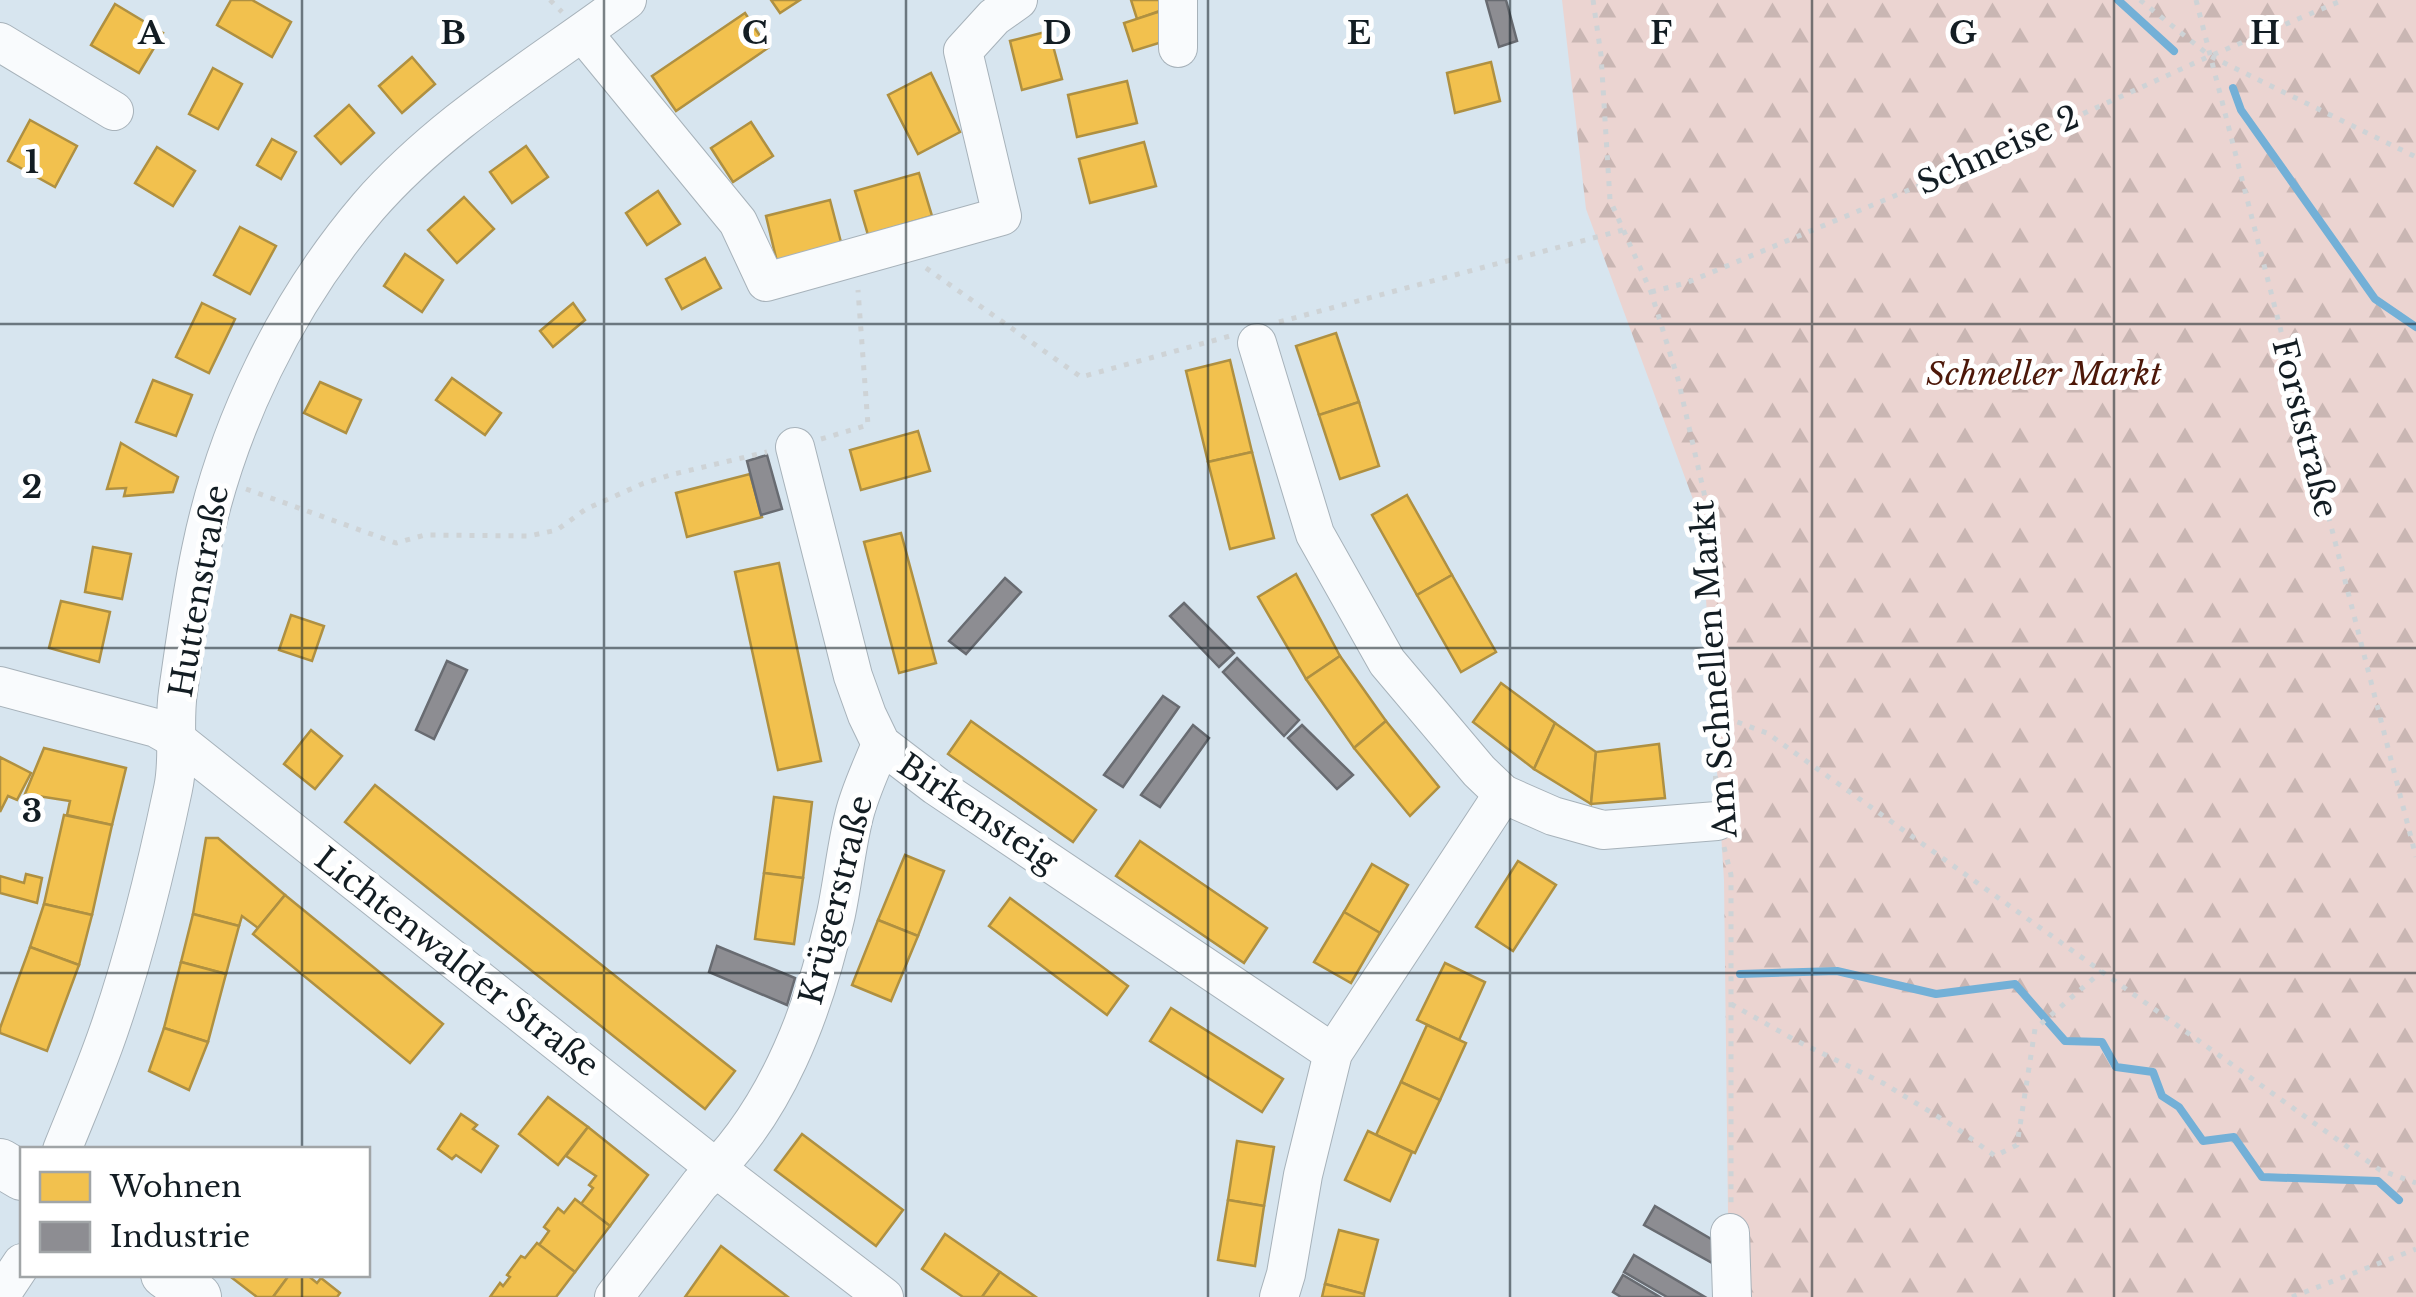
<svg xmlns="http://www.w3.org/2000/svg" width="2416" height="1297" font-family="'Libre Baskerville',serif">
	<defs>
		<pattern id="forest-firs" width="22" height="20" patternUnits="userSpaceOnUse" patternTransform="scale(2.5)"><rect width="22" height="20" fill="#ebd4d1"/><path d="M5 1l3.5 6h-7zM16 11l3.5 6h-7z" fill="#c9b6b3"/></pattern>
	</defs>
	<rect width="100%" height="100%" fill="#d7e5ef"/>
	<polygon fill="url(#forest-firs)" points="1562,0 2416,0 2416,1297 1729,1297 1724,880 1701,521 1586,209"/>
	<g fill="#f2c14e" stroke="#af9041" stroke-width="2.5">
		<polygon points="231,0 252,0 291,22 272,57 217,25"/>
		<polygon points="771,0 800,0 780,13"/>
		<polygon points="1131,0 1169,0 1171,7 1137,19"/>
		<polygon points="115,4 163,33 139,73 91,45"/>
		<polygon points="1164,10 1172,39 1133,51 1124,23"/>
		<polygon points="745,13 768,48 676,111 652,76"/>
		<polygon points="1049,31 1062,79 1022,90 1010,41"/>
		<polygon points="412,57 435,84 402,113 379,86"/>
		<polygon points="1491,62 1500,101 1455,113 1447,73"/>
		<polygon points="213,68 242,84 218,129 189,114"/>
		<polygon points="931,73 960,132 918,154 888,95"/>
		<polygon points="1127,81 1137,123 1077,137 1068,95"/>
		<polygon points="349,105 374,133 341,164 315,136"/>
		<polygon points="30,120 77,146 55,187 8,161"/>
		<polygon points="751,122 773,156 733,182 711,148"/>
		<polygon points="272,139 296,152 281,179 257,165"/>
		<polygon points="1144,142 1156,186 1090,203 1079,159"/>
		<polygon points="526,146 548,177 512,203 490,172"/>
		<polygon points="157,147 195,171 173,206 135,183"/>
		<polygon points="919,173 932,216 868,235 855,191"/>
		<polygon points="658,191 680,224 647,245 626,213"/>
		<polygon points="464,197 494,229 457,263 428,230"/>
		<polygon points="830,200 842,246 777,262 766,216"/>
		<polygon points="240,227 276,246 250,294 214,275"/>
		<polygon points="405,254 443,280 422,312 384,286"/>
		<polygon points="705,258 721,288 682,309 666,279"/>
		<polygon points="202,303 235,319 209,373 176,357"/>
		<polygon points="573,303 585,320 553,347 540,331"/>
		<polygon points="1336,333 1359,402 1319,415 1296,346"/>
		<polygon points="1230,360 1252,452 1208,462 1186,371"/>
		<polygon points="452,378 501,413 485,435 436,400"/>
		<polygon points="153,380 192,395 176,436 136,422"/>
		<polygon points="320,382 361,400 346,433 304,413"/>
		<polygon points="1359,402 1379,466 1340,479 1319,415"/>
		<polygon points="918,431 930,471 861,490 850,450"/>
		<polygon points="121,443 178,477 173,492 124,496 126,488 107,489"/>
		<polygon points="1252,452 1274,538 1230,549 1208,462"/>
		<polygon points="750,474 762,517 687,537 676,493"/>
		<polygon points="1407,495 1452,575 1417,595 1372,515"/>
		<polygon points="901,533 936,663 899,673 864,542"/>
		<polygon points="93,547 131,554 122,599 85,592"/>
		<polygon points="779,563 821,761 778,770 735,572"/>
		<polygon points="1296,574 1340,656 1306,679 1258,597"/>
		<polygon points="1452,575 1496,652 1461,672 1417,595"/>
		<polygon points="61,601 110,612 99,662 49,648"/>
		<polygon points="291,615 324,626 312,661 279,650"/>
		<polygon points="1340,656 1386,721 1354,748 1306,679"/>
		<polygon points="1501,683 1555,723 1534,769 1473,722"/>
		<polygon points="971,721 1096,810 1073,842 948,754"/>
		<polygon points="1386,721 1439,787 1410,816 1354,748"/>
		<polygon points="1555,723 1596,752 1591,804 1534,769"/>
		<polygon points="311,730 342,756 315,789 284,764"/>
		<polygon points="1659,744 1665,798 1591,804 1596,752"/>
		<polygon points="44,748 126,768 112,825 67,815 70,801 25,794"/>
		<polygon points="0,757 31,773 17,800 8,796 0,812"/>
		<polygon points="375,785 735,1071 705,1109 345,822"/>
		<polygon points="774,797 812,802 803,878 764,873"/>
		<polygon points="64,815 112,825 92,915 44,904"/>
		<polygon points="206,838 218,838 285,895 258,928 242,916 239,926 193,914"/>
		<polygon points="1140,841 1267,928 1244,963 1116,876"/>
		<polygon points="905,855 944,871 918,936 878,920"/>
		<polygon points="1518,861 1556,885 1513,951 1476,927"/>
		<polygon points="1372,864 1408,885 1380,933 1344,912"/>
		<polygon points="764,873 803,878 794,944 755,939"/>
		<polygon points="26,874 42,878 37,903 0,893 0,876 24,883"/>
		<polygon points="285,895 443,1024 410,1063 253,934"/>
		<polygon points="1010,898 1128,986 1107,1015 989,926"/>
		<polygon points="44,904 92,915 79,965 30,947"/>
		<polygon points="1344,912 1380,933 1351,983 1314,962"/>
		<polygon points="193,914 239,926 226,974 181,962"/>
		<polygon points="878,920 918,936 891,1001 852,985"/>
		<polygon points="30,947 79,965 47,1051 0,1033 0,1028"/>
		<polygon points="181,962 226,974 208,1042 164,1028"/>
		<polygon points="1445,963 1485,982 1459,1040 1417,1020"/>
		<polygon points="1171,1008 1283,1079 1262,1112 1150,1041"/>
		<polygon points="1427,1025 1466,1043 1440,1100 1401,1082"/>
		<polygon points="164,1028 208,1042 189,1090 149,1071"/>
		<polygon points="1401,1082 1440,1100 1415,1153 1376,1135"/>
		<polygon points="548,1097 588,1127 558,1165 519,1134"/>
		<polygon points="461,1114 477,1125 473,1129 498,1146 481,1172 456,1155 452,1159 438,1149"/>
		<polygon points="588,1127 648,1175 610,1226 581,1204 593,1188 589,1185 596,1176 566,1156"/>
		<polygon points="1368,1131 1412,1152 1390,1201 1345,1180"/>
		<polygon points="802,1134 903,1210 876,1246 775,1170"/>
		<polygon points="1237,1141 1274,1147 1264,1206 1228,1200"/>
		<polygon points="575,1199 610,1226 575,1272 539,1245 549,1231 544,1227 558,1208 564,1213"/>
		<polygon points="1228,1200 1264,1206 1255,1266 1218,1260"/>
		<polygon points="1339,1230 1378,1240 1364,1294 1325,1284"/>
		<polygon points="945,1234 1000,1272 982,1297 963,1297 922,1269"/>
		<polygon points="537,1243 575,1272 556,1297 490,1297 500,1283 503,1286 510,1277 507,1275 521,1256 525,1258"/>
		<polygon points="721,1246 788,1297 685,1297"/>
		<polygon points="1000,1272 1036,1297 982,1297"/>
		<polygon points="227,1274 290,1274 273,1297 257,1297"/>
		<polygon points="290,1274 306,1274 317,1283 321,1278 340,1293 337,1297 273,1297"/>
		<polygon points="1325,1284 1364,1294 1364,1297 1322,1297"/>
	</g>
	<g fill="#8d8d92" stroke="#686b71" stroke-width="2.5">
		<polygon points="1486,0 1506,0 1517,41 1499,47"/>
		<polygon points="767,455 782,509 761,515 747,461"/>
		<polygon points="1005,578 1021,592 966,654 949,641"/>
		<polygon points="1184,603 1234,653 1219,667 1170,616"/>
		<polygon points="1237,658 1299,720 1284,736 1223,672"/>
		<polygon points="447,661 467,670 434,739 416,730"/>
		<polygon points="1163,696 1179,707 1123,787 1104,775"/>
		<polygon points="1193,725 1209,738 1160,807 1141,795"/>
		<polygon points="1302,725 1353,775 1337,789 1288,738"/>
		<polygon points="717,946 795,978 787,1005 709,972"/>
		<polygon points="1655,1206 1723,1246 1714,1264 1644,1225"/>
		<polygon points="1634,1255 1705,1297 1667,1297 1624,1272"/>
		<polygon points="1623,1275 1660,1297 1621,1297 1613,1292"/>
	</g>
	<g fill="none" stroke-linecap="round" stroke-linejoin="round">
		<g stroke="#73b0d7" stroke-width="8">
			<polyline points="2118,0 2174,51"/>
			<polyline points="2233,88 2241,110 2375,299 2416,327"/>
			<polyline points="1740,974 1837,971 1936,994 2015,984 2065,1041 2102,1042 2116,1067 2153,1072 2162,1096 2179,1107 2203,1141 2234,1137 2262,1177 2378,1181 2399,1200"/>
		</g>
		<defs>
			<g id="minor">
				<polyline points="583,33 738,222 766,282 1002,216 963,51 994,17 1018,0"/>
				<polyline points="0,42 114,111"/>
				<polyline points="1178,48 1178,0"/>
				<polyline points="1257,343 1315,534 1387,662 1479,771 1503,794 1553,816 1603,830 1717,821"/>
				<polyline points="795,447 853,676 867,715 881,744 936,786 1333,1053"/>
				<polyline points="0,686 156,728 177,740 717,1169 884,1297"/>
				<path d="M62 1150C78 1110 95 1071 109 1030 136 952 156 870 173 789 180 757 173 724 178 692 185 644 191 597 201 550 226 427 286 303 368 207 441 123 538 66 627 0"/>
				<polyline points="1730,1233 1732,1297"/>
				<polyline points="0,1296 22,1263"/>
				<path d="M614 1297 700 1184C776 1115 814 1011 836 914 843 881 846 848 854 816 860 791 872 767 881 744"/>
				<polyline points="1279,1297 1286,1274 1303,1175 1333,1053 1503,794"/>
			</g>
			<g id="major">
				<polyline points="0,1163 22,1176"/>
				<polyline points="165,1274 197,1297"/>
			</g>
		</defs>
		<use href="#minor" stroke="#a7b2ba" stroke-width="40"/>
		<use href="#major" stroke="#a7b2ba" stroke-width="50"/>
		<g stroke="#ced3d6" stroke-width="5" stroke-dasharray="5 8" stroke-linecap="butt">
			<polyline points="550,0 562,12"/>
			<polyline points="1593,0 1601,55 1610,200 1651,292 1678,379 1707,506 1716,792"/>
			<polyline points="2140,0 2210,56 2416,157"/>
			<polyline points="2196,0 2416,857"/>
			<polyline points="926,268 1081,377 1230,336"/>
			<polyline points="1651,292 1686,283 1990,156 2210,56 2343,0"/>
			<polyline points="1279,322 1623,230"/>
			<polyline points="821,439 868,425 858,290"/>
			<polyline points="246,489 396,543 425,535 529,536 557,530 586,509 642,484 670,475 767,452"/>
			<polyline points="1713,713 1767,733 2380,1170 2416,1183"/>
			<polyline points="1724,847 1731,875 1731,1205"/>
			<polyline points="1731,1004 1795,1040 1883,1083 1955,1127 1995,1156 2017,1145 2035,1029 2102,971"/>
			<polyline points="2292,1297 2416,1249"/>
		</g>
		<use href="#minor" stroke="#f9fbfd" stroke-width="38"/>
		<use href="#major" stroke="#f9fbfd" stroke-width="48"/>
	</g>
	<path fill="none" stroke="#131d23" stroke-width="2.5" stroke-opacity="0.55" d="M302 0V1150M604 0V1297M906 0V1297M1208 0V1297M1510 0V1297M1812 0V1297M2114 0V1297M0 324H2416M0 648H2416M0 973H2416M302 1274V1297"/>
	<g text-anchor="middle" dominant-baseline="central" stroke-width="10" stroke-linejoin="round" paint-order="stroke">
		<g font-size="32" fill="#131d23" stroke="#fff">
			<text transform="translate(1998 150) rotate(-24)">Schneise 2</text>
			<text transform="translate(2305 428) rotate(76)">Forststraße</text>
			<text transform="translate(199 591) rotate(-80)">Huttenstraße</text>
			<text transform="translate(1714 669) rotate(-94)">Am Schnellen Markt</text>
			<text transform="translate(978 813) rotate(34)">Birkensteig</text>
			<text transform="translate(836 900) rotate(-76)">Krügerstraße</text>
			<text transform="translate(457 962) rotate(38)">Lichtenwalder Straße</text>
		</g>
		<g font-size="32" font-style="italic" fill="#4d1809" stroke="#fff">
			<text x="2044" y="374">Schneller Markt</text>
		</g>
	</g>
	<g font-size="32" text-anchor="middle" font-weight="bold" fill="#131d23" stroke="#fff" stroke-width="10" stroke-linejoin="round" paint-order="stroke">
		<text x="151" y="44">A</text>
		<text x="453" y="44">B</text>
		<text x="755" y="44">C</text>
		<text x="1057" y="44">D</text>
		<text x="1359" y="44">E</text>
		<text x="1661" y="44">F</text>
		<text x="1963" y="44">G</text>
		<text x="2265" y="44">H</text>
		<text x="32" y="173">1</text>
		<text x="32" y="498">2</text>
		<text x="32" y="822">3</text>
	</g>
	<rect x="20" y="1147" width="350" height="130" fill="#ffffff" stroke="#a1a5a7" stroke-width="2.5"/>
	<rect x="40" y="1172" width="50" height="30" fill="#f2c14e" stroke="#a1a5a7" stroke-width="2.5"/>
	<text x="110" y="1197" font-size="30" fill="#131d23">Wohnen</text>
	<rect x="40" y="1222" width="50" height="30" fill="#8d8d92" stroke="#a1a5a7" stroke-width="2.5"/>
	<text x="110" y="1247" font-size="30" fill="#131d23">Industrie</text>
</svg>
